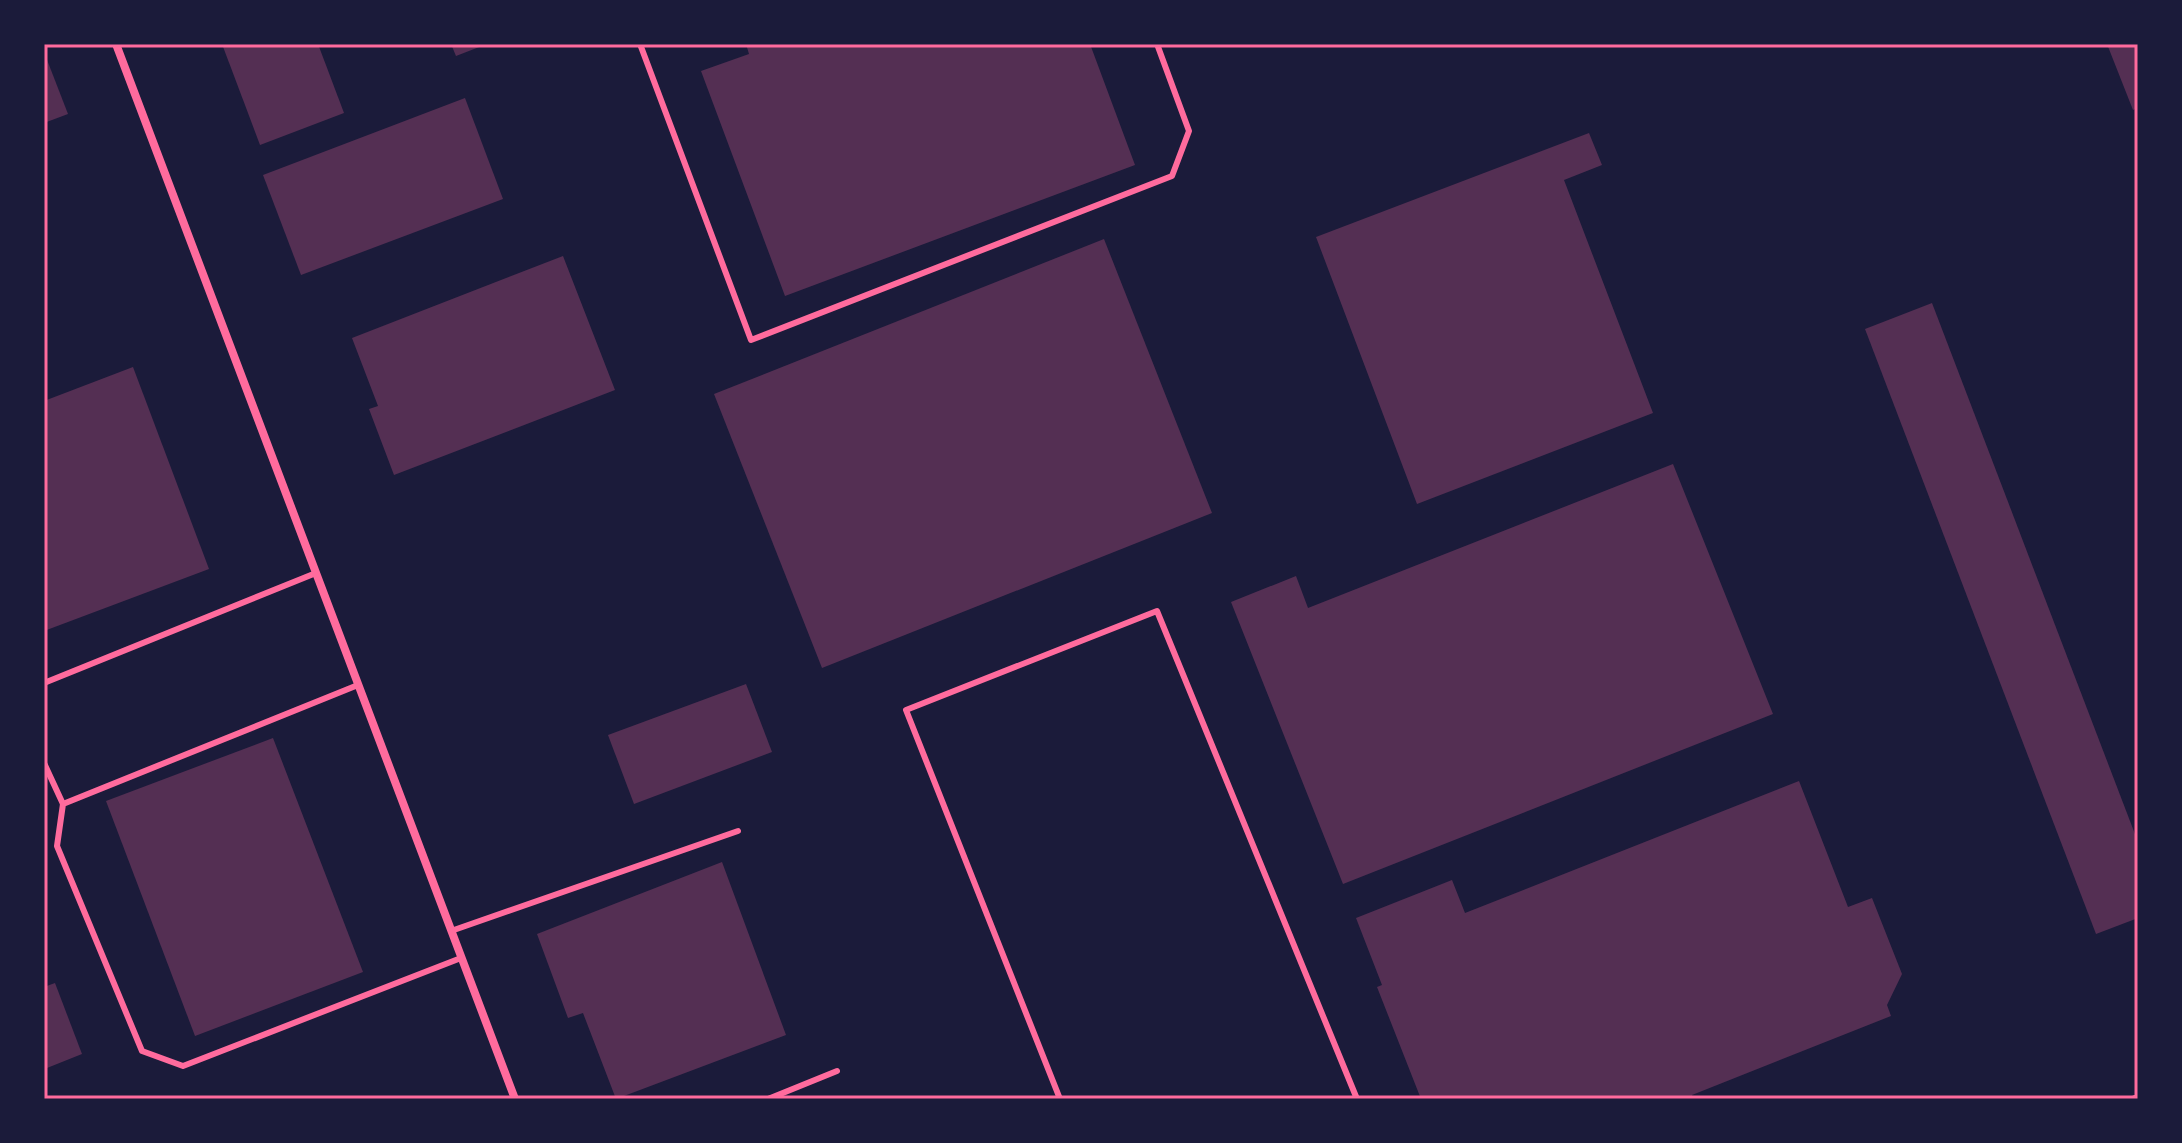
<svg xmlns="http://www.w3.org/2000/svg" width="2182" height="1143" font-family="Helvetica,sans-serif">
	<rect width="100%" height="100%" fill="#1b1b3a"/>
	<g fill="#542f53">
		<polygon points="222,44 318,44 344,113 260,145"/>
		<polygon points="451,44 487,44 456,56"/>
		<polygon points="746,44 1090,44 1135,165 785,296 701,71 749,54"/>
		<polygon points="2107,44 2138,44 2138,108 2133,110"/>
		<polygon points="44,52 68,114 44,123"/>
		<polygon points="465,98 503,199 301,275 263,175"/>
		<polygon points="1589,133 1602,165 1564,180 1653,413 1417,504 1316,237"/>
		<polygon points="1104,239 1212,513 822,668 714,394"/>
		<polygon points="563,256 615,390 394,475 369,409 378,406 352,338"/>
		<polygon points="1932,303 2138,842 2138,918 2096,934 1865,329"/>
		<polygon points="133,367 209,569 44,631 44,401"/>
		<polygon points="1673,464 1773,714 1343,884 1231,602 1296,576 1308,608"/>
		<polygon points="746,684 772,752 634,804 608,735"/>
		<polygon points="273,738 363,972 195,1036 106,801"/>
		<polygon points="1799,781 1848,907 1872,898 1902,974 1887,1005 1891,1016 1692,1095 1694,1099 1421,1099 1377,987 1382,985 1356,918 1452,880 1465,913"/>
		<polygon points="722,862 786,1035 616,1099 583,1013 568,1018 537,934"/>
		<polygon points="55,983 82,1054 47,1068 44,1059 44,987"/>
	</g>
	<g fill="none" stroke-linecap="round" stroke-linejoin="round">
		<g stroke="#ff6b9d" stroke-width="6">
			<polyline points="640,44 751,340 1172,176 1189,131 1157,44"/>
			<polyline points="44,683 316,573"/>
			<polyline points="358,685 63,804 57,846 142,1051 183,1066 461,958"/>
			<polyline points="44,763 63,804"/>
			<polyline points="451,931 738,831"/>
			<polyline points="768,1099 837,1071"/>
			<polyline points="1060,1099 906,710 1157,611 1357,1099"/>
		</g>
		<g stroke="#ff6b9d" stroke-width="8">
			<polyline points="116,44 515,1099"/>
			<polyline points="2135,1099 2138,1098"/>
		</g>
	</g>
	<rect width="2182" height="1143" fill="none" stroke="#1b1b3a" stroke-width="92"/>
	<rect x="46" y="46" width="2090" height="1051" fill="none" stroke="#ff6b9d" stroke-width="3"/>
</svg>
